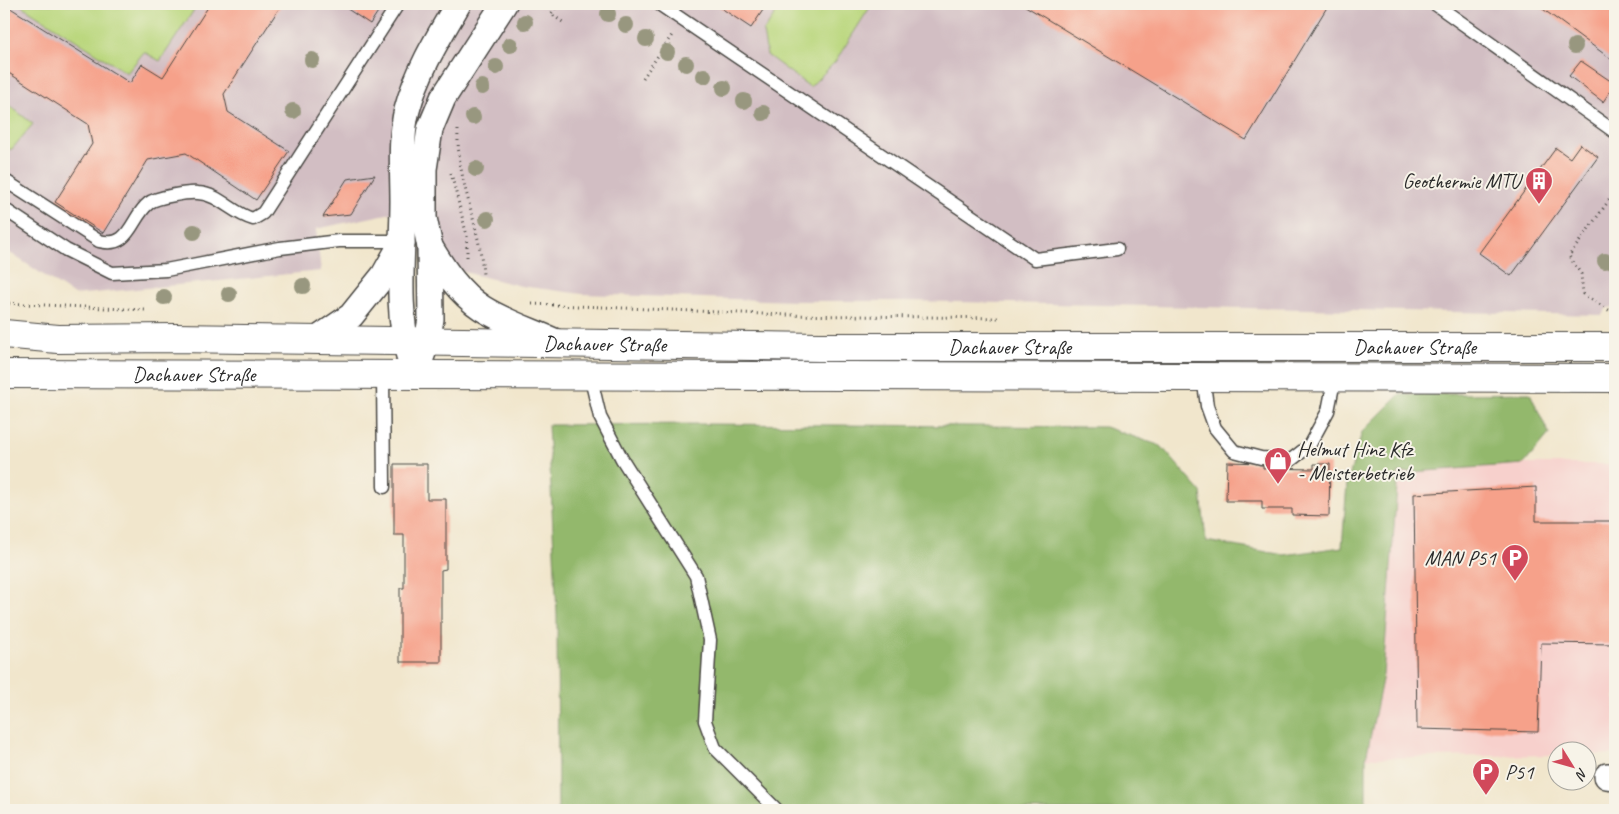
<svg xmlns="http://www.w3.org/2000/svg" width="1619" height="814" font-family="Caveat,sans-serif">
	<rect width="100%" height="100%" fill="#f7f3e8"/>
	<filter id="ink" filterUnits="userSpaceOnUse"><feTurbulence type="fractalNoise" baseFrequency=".02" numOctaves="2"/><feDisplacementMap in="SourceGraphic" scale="10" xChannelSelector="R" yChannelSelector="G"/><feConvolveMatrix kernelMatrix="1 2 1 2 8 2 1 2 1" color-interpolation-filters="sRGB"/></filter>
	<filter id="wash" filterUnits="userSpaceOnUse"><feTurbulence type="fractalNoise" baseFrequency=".0096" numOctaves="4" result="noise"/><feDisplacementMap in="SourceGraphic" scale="20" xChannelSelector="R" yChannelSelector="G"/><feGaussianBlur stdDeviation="1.12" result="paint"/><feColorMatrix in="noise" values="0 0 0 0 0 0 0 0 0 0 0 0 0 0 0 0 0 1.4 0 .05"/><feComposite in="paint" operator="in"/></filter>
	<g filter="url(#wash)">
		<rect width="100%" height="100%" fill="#f1e6cc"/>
		<polygon fill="#f7d0cc" points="1524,464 1615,464 1615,754 1587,755 1586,752 1556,752 1556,755 1366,758 1383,675 1398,472"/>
		<polygon fill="#d2bec3" points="4,4 1615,4 1615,307 1607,308 1602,315 904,301 795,301 582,294 521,286 448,268 434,204 316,229 321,271 74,295 4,249"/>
		<g fill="#bad77d" stroke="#728154">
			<polygon points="19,4 198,4 160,61 144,52 127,73"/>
			<polygon points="782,4 872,4 835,62 810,87 767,55 763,32"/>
			<polygon points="4,101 33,124 12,149 4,150"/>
		</g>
		<polygon fill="#93b86c" stroke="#5f724c" points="1530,393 1549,434 1524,464 1398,473 1383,675 1366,758 1366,810 558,810 557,615 548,425 704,424 1105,427 1161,446 1201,492 1206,541 1284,555 1342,547 1347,484 1362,432 1399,395"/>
		<g id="blocks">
			<g fill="#f6a18a">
				<polygon points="4,4 130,83 142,64 163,77 210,4 282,4 224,94 228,112 289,151 256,200 186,153 148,160 103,233 55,202 92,144 88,124 4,70"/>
				<polygon points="340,4 383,4 370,24"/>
				<polygon points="715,4 767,4 751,28"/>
				<polygon points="1022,4 1329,4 1246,140"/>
				<polygon points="1536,4 1615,4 1615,62"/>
				<polygon points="1581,61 1615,84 1603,102 1569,76"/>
				<polygon points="1580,144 1598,157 1511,276 1479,253 1556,148 1570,158"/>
				<polygon points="375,175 351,214 323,217 347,179"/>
				<polygon points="1227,462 1263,463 1263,468 1314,469 1314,464 1330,464 1329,516 1292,515 1292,509 1262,509 1262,501 1226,501"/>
				<polygon points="394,464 427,464 427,499 446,499 446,569 441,570 441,662 400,662 400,588 404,588 404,535 394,535"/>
				<polygon points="1536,487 1536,521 1615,521 1615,644 1541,643 1538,732 1417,729 1414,494"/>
			</g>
		</g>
	</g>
	<g filter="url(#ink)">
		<use href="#blocks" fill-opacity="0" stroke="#494743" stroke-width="1"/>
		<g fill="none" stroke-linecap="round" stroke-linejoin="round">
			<defs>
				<g id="lane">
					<polyline points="659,4 1035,259 1117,249"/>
					<polyline points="1435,4 1615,132"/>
					<path d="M4 180 99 241C131 249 130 218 149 203 156 197 189 192 198 193 219 194 233 214 253 219L263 213 398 4"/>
					<polyline points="4,209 66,250 112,273 166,270 280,248 339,241 403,241"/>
					<polyline points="383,374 384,487"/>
					<polyline points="590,375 600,417 622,459 696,576 710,640 705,721 715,748 777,810"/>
					<polyline points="1203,376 1207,406 1215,428 1234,451 1261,458 1291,460 1309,446 1328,411 1335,376"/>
				</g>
				<g id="street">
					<path d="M430 247C444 270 459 293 482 308 504 322 532 331 556 342"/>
					<polyline points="316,340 351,316 384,275 402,243"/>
					<path d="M410 360C395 310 403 253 403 201 403 175 400 135 407 110 417 72 438 38 458 4"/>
					<polyline points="415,375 427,341 431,319 430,247 424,218 424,169 430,129 443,98 504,4"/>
					<polyline points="1607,776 1615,777"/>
				</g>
				<g id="primary">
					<path id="s1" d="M4 334 58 339 175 338 819 347H1615"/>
					<path id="s2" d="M4 374 1615 378"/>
				</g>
			</defs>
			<use href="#lane" stroke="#494743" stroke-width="15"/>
			<use href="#street" stroke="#494743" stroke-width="28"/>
			<use href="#primary" stroke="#494743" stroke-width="30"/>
			<g stroke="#494743" stroke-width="3" stroke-dasharray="1 4" stroke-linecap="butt">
				<polyline points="558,4 551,14 564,23"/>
				<polyline points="643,78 672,35"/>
				<path d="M458 130C456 180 481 226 483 276"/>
				<polyline points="451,173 467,236 467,258"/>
				<polyline points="1615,192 1569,256 1581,274 1583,294 1615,314"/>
				<polyline points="4,303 146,310"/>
				<polyline points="532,304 787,315 998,318"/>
			</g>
			<use href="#lane" stroke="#fff" stroke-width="12"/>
			<use href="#street" stroke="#fff" stroke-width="25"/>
			<use href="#primary" stroke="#fff" stroke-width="28"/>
		</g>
		<g fill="#98977f">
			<circle cx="608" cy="14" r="8"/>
			<circle cx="525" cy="22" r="8"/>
			<circle cx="626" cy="25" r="8"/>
			<circle cx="646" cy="39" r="8"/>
			<circle cx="510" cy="45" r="8"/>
			<circle cx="1575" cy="46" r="8"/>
			<circle cx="667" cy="52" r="8"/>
			<circle cx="312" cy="60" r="8"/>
			<circle cx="686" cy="64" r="8"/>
			<circle cx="496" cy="67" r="8"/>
			<circle cx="704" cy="76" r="8"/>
			<circle cx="482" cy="87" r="8"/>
			<circle cx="724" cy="88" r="8"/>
			<circle cx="744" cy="101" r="8"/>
			<circle cx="293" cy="111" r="8"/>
			<circle cx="763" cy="113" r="8"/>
			<circle cx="473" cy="117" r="8"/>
			<circle cx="476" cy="169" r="8"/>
			<circle cx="487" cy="219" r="8"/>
			<circle cx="194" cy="232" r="8"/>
			<circle cx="1605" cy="261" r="8"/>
			<circle cx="303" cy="286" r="8"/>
			<circle cx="229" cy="294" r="8"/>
			<circle cx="164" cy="297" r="8"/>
		</g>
	</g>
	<defs>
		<symbol id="building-pin" viewBox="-11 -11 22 30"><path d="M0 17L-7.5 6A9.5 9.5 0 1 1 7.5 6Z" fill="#d1495b" stroke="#f7f3e8"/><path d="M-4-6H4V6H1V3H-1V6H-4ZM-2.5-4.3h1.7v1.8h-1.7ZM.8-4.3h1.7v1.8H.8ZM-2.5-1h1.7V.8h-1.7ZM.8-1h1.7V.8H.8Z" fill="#fff"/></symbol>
		<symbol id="shop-pin" viewBox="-11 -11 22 30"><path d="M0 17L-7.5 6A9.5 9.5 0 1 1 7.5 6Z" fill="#d1495b" stroke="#f7f3e8"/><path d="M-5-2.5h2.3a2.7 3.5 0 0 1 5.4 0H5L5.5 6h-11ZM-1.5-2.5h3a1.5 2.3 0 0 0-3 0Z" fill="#fff"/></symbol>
		<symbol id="parking-pin" viewBox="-11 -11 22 30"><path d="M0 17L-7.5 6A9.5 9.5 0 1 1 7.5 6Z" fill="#d1495b" stroke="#f7f3e8"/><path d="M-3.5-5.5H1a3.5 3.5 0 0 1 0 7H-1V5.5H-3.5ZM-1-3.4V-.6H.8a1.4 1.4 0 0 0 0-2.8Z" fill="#fff"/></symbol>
	</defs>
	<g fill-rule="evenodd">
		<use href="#building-pin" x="1523" y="165" width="32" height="43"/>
		<use href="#shop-pin" x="1262" y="445" width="32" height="43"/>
		<use href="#parking-pin" x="1499" y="542" width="32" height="43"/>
		<use href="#parking-pin" x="1470" y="756" width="32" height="43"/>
	</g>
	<g text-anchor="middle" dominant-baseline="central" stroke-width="4" stroke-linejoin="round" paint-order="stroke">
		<g font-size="21" fill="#2b2b2b" stroke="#f7f3e8" text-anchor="end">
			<text x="1520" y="181">Geothermie MTU</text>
			<text x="1297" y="449" text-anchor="start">Helmut Hinz Kfz<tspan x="1297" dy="24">- Meisterbetrieb</tspan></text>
			<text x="1496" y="558">MAN P51</text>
			<text x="1505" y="772" text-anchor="start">P51</text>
		</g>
		<g font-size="21" fill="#2b2b2b" stroke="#f7f3e8">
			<text stroke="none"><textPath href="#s1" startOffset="601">Dachauer Straße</textPath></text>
			<text stroke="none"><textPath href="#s1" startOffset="1006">Dachauer Straße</textPath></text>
			<text stroke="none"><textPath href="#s1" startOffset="1411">Dachauer Straße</textPath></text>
			<text stroke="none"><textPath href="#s2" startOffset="190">Dachauer Straße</textPath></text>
		</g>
	</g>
	<rect width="1619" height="814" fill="none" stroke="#f7f3e8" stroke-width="20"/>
	<g transform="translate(1572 766) rotate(127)"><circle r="24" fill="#f7f3e8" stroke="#a5a39c"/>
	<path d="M0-4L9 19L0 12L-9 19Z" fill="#d1495b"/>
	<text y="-8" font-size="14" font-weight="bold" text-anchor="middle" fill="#2b2b2b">N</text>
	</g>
</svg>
